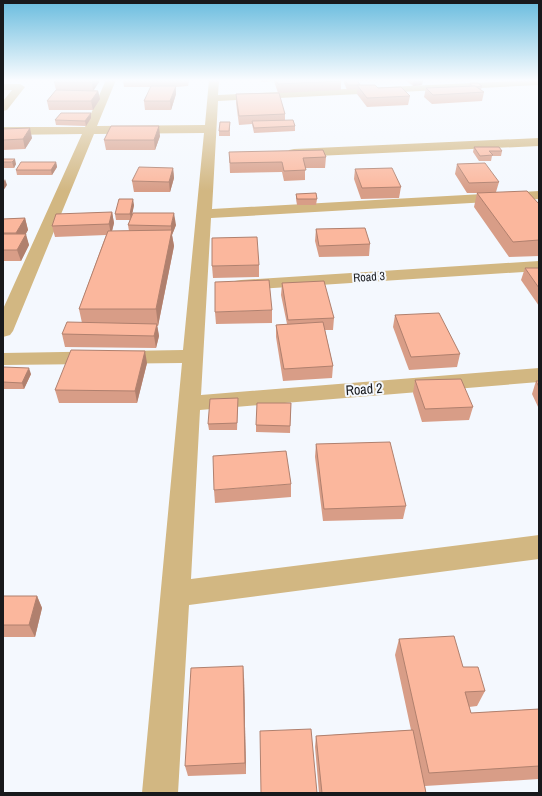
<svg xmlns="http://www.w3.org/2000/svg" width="542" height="796" font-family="'Archivo Narrow',sans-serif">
	<rect width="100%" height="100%" fill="#f4f8fe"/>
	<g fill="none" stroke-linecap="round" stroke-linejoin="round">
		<g fill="#d2b782" fill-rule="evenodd">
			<polygon points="106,80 116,80 97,126 205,125 209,80 219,80 218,95 539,80 539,85 218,101 212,209 539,191 539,199 211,218 201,395 539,368 539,382 200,410 191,579 539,535 539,559 189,605 178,793 142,793 182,363 3,365 3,353 183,350 204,133 94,134 13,331 10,335 3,337 3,309 82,134 3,135 3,127 85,127"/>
			<polygon points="3,84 20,84 25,87 7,110 3,111 3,101 12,90 3,90"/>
			<polygon points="539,138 539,146 294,157 289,156 288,153 289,150 294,149"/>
			<polygon points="539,261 539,271 241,290 235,289 232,285 235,281 241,280"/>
		</g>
	</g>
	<g fill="#d89d87">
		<polygon points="57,80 99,80 99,82 94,90 98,91 100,99 93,110 49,110 47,101 56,90 54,82"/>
		<polygon points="123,80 189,80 188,86 176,87 176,94 171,110 145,110 144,101 151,87 124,87"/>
		<polygon points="260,80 340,80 341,81 341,90 278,93 274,81 261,82"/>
		<polygon points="344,80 376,80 358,81 360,85 378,88 410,96 408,105 367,107 357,94 357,89 347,90 344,83"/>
		<polygon points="406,80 421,80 422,85 413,86"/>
		<polygon points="470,83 482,86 481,90 484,92 482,101 432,104 424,97 426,88 469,86"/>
		<polygon points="236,94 285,114 285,120 295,126 295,131 254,133 252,124 239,125 236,103"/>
		<polygon points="91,118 86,126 56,125 55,120"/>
		<polygon points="230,122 230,136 219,136 219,131"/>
		<polygon points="3,129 32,138 25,149 3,150"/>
		<polygon points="160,136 155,150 106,150 104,140"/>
		<polygon points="474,147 502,151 501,156 492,156 491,161 479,161 473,152"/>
		<polygon points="229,152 326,157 325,168 305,168 305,180 284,181 282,172 230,173"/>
		<polygon points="3,159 16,164 14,168 3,168"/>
		<polygon points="56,162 57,167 52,175 17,175 16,170"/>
		<polygon points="457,164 499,182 496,192 539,204 539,256 509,257 474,207 477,193 467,193 455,174"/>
		<polygon points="173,168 174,178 170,192 134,192 132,181"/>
		<polygon points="355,169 401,187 399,198 361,199 354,179"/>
		<polygon points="296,194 317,199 316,205 297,205 296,199"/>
		<polygon points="134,205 132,215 176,225 172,235 174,246 158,326 157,326 159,336 156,348 65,347 62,334 82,323 79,309 106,235 55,237 52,226 112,212 114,223 112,231 129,231 128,225 130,220 116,220 115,214"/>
		<polygon points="25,218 28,230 25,234 29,245 21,261 3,261 3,219"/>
		<polygon points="316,229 370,244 369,256 319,257 315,241"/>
		<polygon points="259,265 259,277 213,278 212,266"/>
		<polygon points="525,268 539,268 539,306 521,280"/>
		<polygon points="282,283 334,318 333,330 325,330 333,366 332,378 283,381 276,337 276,325 287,324 281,295"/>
		<polygon points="272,310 272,323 216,324 215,312"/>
		<polygon points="395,315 460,354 457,367 409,370 393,327"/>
		<polygon points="147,363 137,403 59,403 55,390"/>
		<polygon points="3,367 31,374 24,389 3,389"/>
		<polygon points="415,380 473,407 469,420 422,422 413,393"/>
		<polygon points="536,381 539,381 539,409 532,394"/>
		<polygon points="238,398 237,430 209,430 208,424"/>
		<polygon points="291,403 290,433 256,432 256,425"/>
		<polygon points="316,444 406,506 403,519 323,521 315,457"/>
		<polygon points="291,484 291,497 215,503 214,490"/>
		<polygon points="3,596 37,596 42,608 35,637 3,637"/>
		<polygon points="399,639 463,667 485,691 477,706 469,707 471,713 539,709 539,779 425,786 426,793 319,793 315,747 316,736 411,730 395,655"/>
		<polygon points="244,677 246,774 188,776 185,766"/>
	</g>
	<g fill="#b0806e">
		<polygon points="94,80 99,80 99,82 93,91 92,82"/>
		<polygon points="413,81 423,81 422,85 413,86"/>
		<polygon points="176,86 176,94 171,110 170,101"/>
		<polygon points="98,91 100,99 93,110 91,101"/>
		<polygon points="91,113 91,118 86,126 85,121"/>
		<polygon points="159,126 160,136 155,150 154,140"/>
		<polygon points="30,128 32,138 25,149 23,139"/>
		<polygon points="15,159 16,164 14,168 12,162"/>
		<polygon points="56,162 57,167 52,175 51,170"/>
		<polygon points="173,168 174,178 170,192 169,182"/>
		<polygon points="5,179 7,185 3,191 3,183"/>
		<polygon points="133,199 134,205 131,220 130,214"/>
		<polygon points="112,212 114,223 111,235 109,224"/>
		<polygon points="174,213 176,225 172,235 174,246 158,326 156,309 171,232 171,226"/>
		<polygon points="25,218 28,230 20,245 16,233"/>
		<polygon points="26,234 29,245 21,261 17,250"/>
		<polygon points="157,324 159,336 156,348 154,336"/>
		<polygon points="145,351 147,363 137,403 135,391"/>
		<polygon points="29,368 31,374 24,389 22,383"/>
		<polygon points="37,596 42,608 35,637 29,625"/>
		<polygon points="243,666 244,677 246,774 245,763"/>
	</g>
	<g fill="#fbb79d" stroke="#b0806e">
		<polygon points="57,80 94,80 92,82 54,82"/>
		<polygon points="276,80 340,80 341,81 278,84"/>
		<polygon points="345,80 357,80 360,85 348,85"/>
		<polygon points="411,80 421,80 423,81 413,81"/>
		<polygon points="470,83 478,83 482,86 476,87 475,86 472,86"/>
		<polygon points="357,85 375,85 378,88 401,87 410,96 367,98"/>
		<polygon points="151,86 176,86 170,101 144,101"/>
		<polygon points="475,86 484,92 433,95 426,88"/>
		<polygon points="56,90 98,91 91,101 47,101"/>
		<polygon points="279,93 285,114 239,116 236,94"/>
		<polygon points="61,113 91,113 85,121 55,120"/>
		<polygon points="293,120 295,126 254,128 252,121"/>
		<polygon points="220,122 230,122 229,131 219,131"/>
		<polygon points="111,126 159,126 154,140 104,140"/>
		<polygon points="30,128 23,139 3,140 3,129"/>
		<polygon points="474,147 499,147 502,151 489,151 493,155 480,156"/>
		<polygon points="323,150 326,157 303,158 306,170 284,171 282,162 230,163 229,152"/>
		<polygon points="3,159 15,159 12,162 3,162"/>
		<polygon points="21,162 56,162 51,170 16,170"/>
		<polygon points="485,163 499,182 469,183 457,164"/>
		<polygon points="139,167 173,168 169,182 132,181"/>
		<polygon points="392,168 401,187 362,188 355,169"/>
		<polygon points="527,191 539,204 539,240 513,242 477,193"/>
		<polygon points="316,193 317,199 297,199 296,194"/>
		<polygon points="119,199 133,199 130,214 115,214"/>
		<polygon points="112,212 109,224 52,226 56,214"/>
		<polygon points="133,213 174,213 171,226 128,225"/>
		<polygon points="25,218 16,233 3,233 3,219"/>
		<polygon points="365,228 370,244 319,246 316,229"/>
		<polygon points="172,230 156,309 79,309 108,231"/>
		<polygon points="3,234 26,234 17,250 3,250"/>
		<polygon points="257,237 259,265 212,266 212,238"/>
		<polygon points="525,268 539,268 539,288"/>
		<polygon points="269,280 272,310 215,312 215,282"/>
		<polygon points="324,281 334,318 288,320 282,283"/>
		<polygon points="439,313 460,354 411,357 395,315"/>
		<polygon points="67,322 157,324 154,336 62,334"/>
		<polygon points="323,322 333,366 284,369 276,325"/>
		<polygon points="71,350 145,351 135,391 55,390"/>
		<polygon points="3,367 29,368 22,383 3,382"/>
		<polygon points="461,379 473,407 425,409 415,380"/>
		<polygon points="536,381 539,381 539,387"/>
		<polygon points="238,398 237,423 208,424 210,399"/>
		<polygon points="257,403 291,403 290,426 256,425"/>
		<polygon points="390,442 406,506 324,509 316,444"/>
		<polygon points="286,451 291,484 214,490 213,456"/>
		<polygon points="3,596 37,596 29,625 3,625"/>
		<polygon points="454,636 463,667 478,667 485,691 465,692 471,713 539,709 539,766 429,773 399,639"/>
		<polygon points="243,666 245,763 185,766 191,668"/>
		<polygon points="311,729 317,793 261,793 260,731"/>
		<polygon points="413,730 426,793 322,793 316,736"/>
	</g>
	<linearGradient id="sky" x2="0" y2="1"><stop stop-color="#69bcde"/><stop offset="0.42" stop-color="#fafcff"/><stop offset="1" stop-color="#fafcff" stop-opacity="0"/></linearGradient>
	<rect width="542" height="191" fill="url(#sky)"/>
	<g text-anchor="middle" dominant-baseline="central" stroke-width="4" stroke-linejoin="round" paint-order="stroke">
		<g font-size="12" fill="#18191c" stroke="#f4f8fe">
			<text transform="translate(369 277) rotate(-4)">Road 3</text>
		</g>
		<g font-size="14" fill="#18191c" stroke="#f4f8fe">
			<text transform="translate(364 389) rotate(-4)">Road 2</text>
		</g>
	</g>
	<rect width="542" height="796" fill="none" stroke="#18191c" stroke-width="8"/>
</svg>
